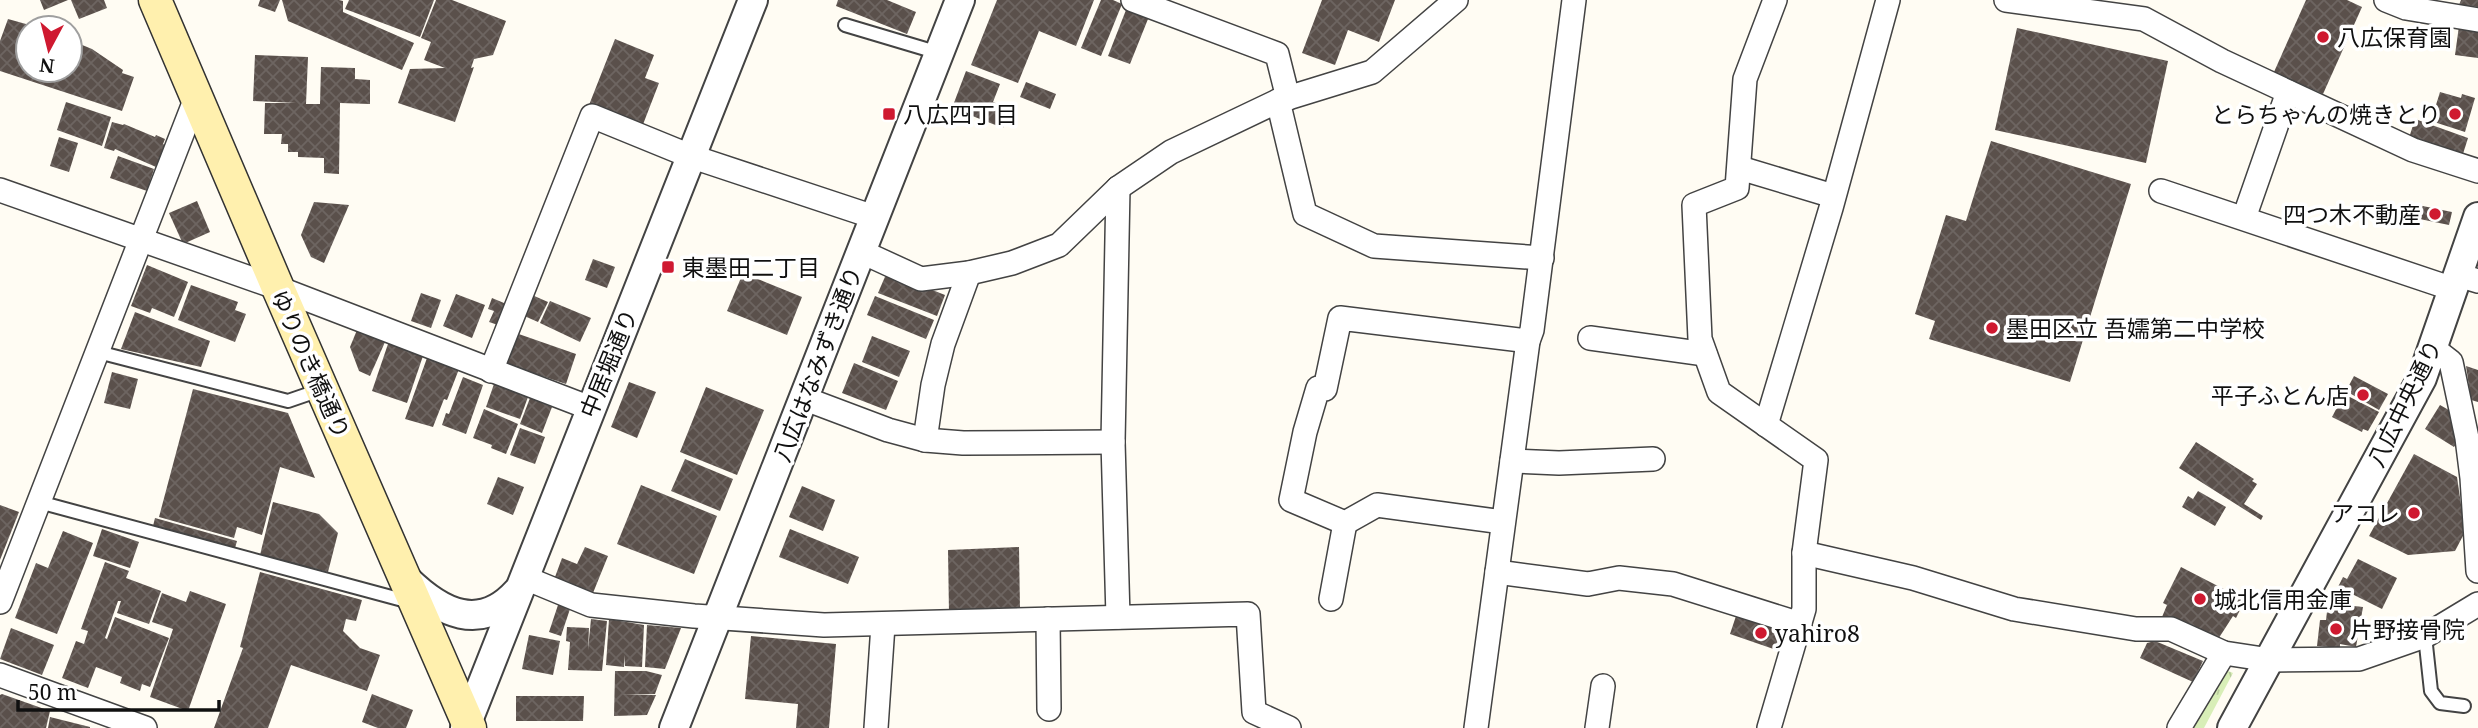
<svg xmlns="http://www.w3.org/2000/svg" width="2478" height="728" font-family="'Noto Serif','Noto Sans JP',serif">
	<defs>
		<pattern id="grass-tufts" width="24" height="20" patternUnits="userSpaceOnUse" patternTransform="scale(1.75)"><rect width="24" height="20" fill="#d8eeb7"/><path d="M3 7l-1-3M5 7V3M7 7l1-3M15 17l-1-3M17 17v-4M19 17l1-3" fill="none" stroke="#b8cb9c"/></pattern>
		<pattern id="building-cross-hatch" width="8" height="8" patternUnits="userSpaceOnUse" patternTransform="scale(1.75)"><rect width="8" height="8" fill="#5a504b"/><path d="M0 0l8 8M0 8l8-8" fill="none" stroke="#6d6561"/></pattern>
	</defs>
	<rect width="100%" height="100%" fill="#fffcf3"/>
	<polygon fill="url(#grass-tufts)" points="2226,670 2233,673 2204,728 2191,728"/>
	<g fill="url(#building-cross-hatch)">
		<polygon points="40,0 68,0 44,10"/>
		<polygon points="71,0 104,0 107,8 79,19"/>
		<polygon points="260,0 280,0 275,12 258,6"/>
		<polygon points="282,0 339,0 343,1 343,12 414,43 402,70 288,21"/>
		<polygon points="349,0 434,0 420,37 345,9"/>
		<polygon points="436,0 452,0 506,21 493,55 474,59 471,68 474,67 455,122 398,103 410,69 445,68 424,60 431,42 421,38"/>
		<polygon points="838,0 887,0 916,12 907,34 836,6"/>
		<polygon points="997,0 1094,0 1076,46 1039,31 1018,83 971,65"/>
		<polygon points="1101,0 1113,0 1122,4 1101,56 1081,48"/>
		<polygon points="1322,0 1395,0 1379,42 1348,30 1335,65 1302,53"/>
		<polygon points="2306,0 2347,0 2362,7 2323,94 2274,72"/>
		<polygon points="2461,0 2478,0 2478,7 2459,5"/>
		<polygon points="1126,10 1148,19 1130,64 1108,56"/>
		<polygon points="8,19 26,24 28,70 70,70 70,40 92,49 123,70 122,73 134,77 122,111 0,71 0,41"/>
		<polygon points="2459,26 2478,29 2478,58 2455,55"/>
		<polygon points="2017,28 2168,61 2146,163 1995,130"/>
		<polygon points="615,39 654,55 645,78 659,83 642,127 589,105"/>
		<polygon points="255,55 308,57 306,104 320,104 321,67 355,68 355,79 370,80 370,104 340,103 339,174 324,173 324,158 298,157 298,152 288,152 288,144 281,144 282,134 264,134 265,103 296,103 253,101"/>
		<polygon points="966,71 1000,84 993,102 1010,109 1003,128 952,108"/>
		<polygon points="1026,82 1056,94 1050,109 1020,97"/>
		<polygon points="2440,92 2461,98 2462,94 2475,98 2465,132 2431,121"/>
		<polygon points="66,102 111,117 102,146 57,130"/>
		<polygon points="2415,119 2468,138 2462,157 2409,138"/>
		<polygon points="112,122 123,125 124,124 155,137 156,135 165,139 163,144 165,145 156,167 115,149 114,151 104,148"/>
		<polygon points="59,137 78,143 69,172 50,166"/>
		<polygon points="1991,141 2131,184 2070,382 1929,339 1935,321 1915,314 1946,215 1966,221"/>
		<polygon points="118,156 154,169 147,191 110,178"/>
		<polygon points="197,201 210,232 183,244 169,213"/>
		<polygon points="314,202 349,205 324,263 311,257 301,235"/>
		<polygon points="2413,204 2452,212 2449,225 2410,217"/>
		<polygon points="593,259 615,267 607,288 585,280"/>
		<polygon points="147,265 188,282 174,317 152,308 150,313 131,306"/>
		<polygon points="887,272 945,295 937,316 878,293"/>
		<polygon points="743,273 802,297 787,335 727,311"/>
		<polygon points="191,285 238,302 235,310 246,314 235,342 178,320"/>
		<polygon points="421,293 441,300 431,328 411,321"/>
		<polygon points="456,294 485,305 472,338 443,326"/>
		<polygon points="532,295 548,302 538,322 522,315"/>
		<polygon points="875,296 934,320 926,339 867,315"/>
		<polygon points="492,298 511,306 501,326 489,322 494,311 488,309"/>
		<polygon points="550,301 591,318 580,342 540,323"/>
		<polygon points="135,312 210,341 201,367 121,349"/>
		<polygon points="357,330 385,342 370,376 359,371 350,347"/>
		<polygon points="513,332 576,354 566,384 503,363"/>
		<polygon points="872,336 910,351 899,377 862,362"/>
		<polygon points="389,341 424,353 407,403 372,391"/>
		<polygon points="427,358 459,369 447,400 444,399 433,427 405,419"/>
		<polygon points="854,363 898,381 886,410 842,393"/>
		<polygon points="2466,366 2478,370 2478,402 2471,400"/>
		<polygon points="112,372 138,379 130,409 104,403"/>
		<polygon points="2354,376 2388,394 2379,410 2346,391"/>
		<polygon points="463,377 483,385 466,434 442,425 446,413 449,414"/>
		<polygon points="629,382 656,392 637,438 611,427"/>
		<polygon points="494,384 528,397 520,419 486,407"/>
		<polygon points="706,387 764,410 737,475 680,452"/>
		<polygon points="193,389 288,413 315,478 280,467 262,535 237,527 234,538 159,517"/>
		<polygon points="2344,394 2379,412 2368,431 2363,429 2362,432 2332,417"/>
		<polygon points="530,398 552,407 542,433 520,424"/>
		<polygon points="2440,405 2454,413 2459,440 2454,447 2425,429"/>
		<polygon points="484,409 518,424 506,454 491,448 492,445 473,438"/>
		<polygon points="520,428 545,437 535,464 510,455"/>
		<polygon points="2196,442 2254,479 2252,481 2257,484 2244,504 2263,516 2261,520 2179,468"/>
		<polygon points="2414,454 2457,477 2465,532 2455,551 2408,555 2369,536"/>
		<polygon points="685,459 733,479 720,511 671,491"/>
		<polygon points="498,477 524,487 513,515 487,504"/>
		<polygon points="641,485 717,516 694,574 617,544"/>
		<polygon points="802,486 835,500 823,531 789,517"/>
		<polygon points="2198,491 2226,507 2215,526 2182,507 2188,496 2193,499"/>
		<polygon points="273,502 319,514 338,533 328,572 260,555"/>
		<polygon points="0,505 19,512 0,560"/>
		<polygon points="155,518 237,541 235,548 153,526"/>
		<polygon points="102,529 139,542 130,568 93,556"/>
		<polygon points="790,529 859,557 848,584 779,557"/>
		<polygon points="63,531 93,543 57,634 15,618 36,563 48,568"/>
		<polygon points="585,547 608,556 593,593 555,577 562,558 577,564"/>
		<polygon points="1019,547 1020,611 949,613 948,550"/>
		<polygon points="2358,559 2397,578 2382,609 2338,587 2343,577 2347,579"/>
		<polygon points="105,562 129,571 126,578 161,591 149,624 117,613 121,601 118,601 105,638 107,639 115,617 169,638 150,687 142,684 140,691 120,683 122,677 96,667 88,688 62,678 76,641 84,644 88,631 81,629"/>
		<polygon points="2181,567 2245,600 2236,618 2233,616 2215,644 2162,617 2167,605 2163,603"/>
		<polygon points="260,572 362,600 356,621 346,619 343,631 360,648 380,655 367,691 291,665 268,728 214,728 243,648 240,647"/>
		<polygon points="190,591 226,604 188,711 150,697 173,629 152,622 162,593 186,602"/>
		<polygon points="559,602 571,606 561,636 549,632"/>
		<polygon points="2328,603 2363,607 2356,647 2340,644 2340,648 2317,646 2320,620 2326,620"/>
		<polygon points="1737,613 1792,632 1785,653 1730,634"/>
		<polygon points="591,619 607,621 602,671 568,670 570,642 566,641 567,627 589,628 588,650"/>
		<polygon points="609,619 644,625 642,667 625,666 625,655 624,667 606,665"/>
		<polygon points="647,625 681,628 665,669 645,667"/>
		<polygon points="11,628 54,645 42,675 0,659"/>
		<polygon points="529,635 560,641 553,675 522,669"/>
		<polygon points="751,636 836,644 829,728 796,728 798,704 745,699"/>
		<polygon points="2155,641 2203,661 2193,682 2140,658 2147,643"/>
		<polygon points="615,671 646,671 662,675 655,694 622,694 656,695 647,715 614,716"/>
		<polygon points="2,694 50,711 46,728 0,728 0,695"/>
		<polygon points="372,694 413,710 406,728 378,728 362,722"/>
		<polygon points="516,696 584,696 583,721 516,721"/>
		<polygon points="50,717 90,727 90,728 48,728"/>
	</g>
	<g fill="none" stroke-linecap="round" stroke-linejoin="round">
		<defs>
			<g id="service">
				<polyline points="845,25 939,53"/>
				<polyline points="98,352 288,401 320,390"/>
				<polyline points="39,502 410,602"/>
				<polyline points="2425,636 2431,691 2440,703 2464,706"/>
			</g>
			<g id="minor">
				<polyline points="1133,0 1277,54 1288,98"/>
				<polyline points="2006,0 2144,19 2222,61 2413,150 2478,171"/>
				<polyline points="2386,0 2406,8 2478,20"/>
				<polyline points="1278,101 1305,214 1374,246 1542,258"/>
				<polyline points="1740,168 1833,196"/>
				<polyline points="0,190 278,288 590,408"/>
				<polyline points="2161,191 2453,289"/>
				<polyline points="2244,218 2288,92"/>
				<polyline points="860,251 921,279 969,273 1012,263 1059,245 1118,188 1171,152 1278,101 1372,72 1456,0"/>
				<polyline points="2458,275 2478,281"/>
				<polyline points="1590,338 1705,354"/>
				<polyline points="2433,348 2451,362 2467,438 2472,478 2478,571"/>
				<polyline points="491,371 592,116 690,156 874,217"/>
				<polyline points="803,398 888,430 925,440 963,443 1113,442"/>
				<polyline points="1766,425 1831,208 1888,0"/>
				<polyline points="925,440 933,385 943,344 969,273"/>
				<polyline points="1512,461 1559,463 1653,459"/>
				<polyline points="1503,522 1377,505 1345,523 1291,500 1305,432 1318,388 1325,389 1340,318 1528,341"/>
				<polyline points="1804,553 1913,578 2014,609 2136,629 2171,629 2224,653 2270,660 2359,659 2425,636 2478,604"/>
				<polyline points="1497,572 1588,584 1619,578 1673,584 1800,624"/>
				<polyline points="523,577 591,605 694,616 824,625 1248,614 1254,712 1289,728"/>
				<polyline points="1331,599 1345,523"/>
				<polyline points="0,602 196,98"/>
				<polyline points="1118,617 1113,442 1118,188"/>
				<polyline points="1048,619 1049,709"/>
				<polyline points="0,675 145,728"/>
				<polyline points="876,728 883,625"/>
				<polyline points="1476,728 1528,341 1532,330 1574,0"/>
				<polyline points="1597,728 1603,686"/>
				<polyline points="1769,728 1804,609 1804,553 1816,460 1719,392 1700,339 1694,205 1737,188 1745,79 1775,0"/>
				<polyline points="2179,728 2224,653"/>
			</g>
			<g id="tertiary">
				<path d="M407 580C441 613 480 633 517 592"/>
				<polyline points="465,728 753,0"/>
				<polyline points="674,728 960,0"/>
				<polyline points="2232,728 2422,378 2478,217"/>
			</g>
			<polyline id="secondary" points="155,0 278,288 470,728"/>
		</defs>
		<use href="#service" stroke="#434343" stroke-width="16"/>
		<use href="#minor" stroke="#434343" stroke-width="26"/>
		<use href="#tertiary" stroke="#434343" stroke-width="32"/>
		<use href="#secondary" stroke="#323232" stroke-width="35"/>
		<use href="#service" stroke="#fff" stroke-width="12"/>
		<use href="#minor" stroke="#fff" stroke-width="23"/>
		<use href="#tertiary" stroke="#fff" stroke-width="28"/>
		<use href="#secondary" stroke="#fff0ae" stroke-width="32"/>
	</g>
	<g fill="#cf1930" stroke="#fff" stroke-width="2.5">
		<circle cx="2323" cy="37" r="7"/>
		<rect x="882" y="107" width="14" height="14" rx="3.5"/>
		<circle cx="2455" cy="114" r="7"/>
		<circle cx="2435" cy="214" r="7"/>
		<rect x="661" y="260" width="14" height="14" rx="3.5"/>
		<circle cx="1992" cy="328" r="7"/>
		<circle cx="2363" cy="395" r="7"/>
		<circle cx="2414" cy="513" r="7"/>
		<circle cx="2200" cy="599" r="7"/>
		<circle cx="2336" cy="629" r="7"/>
		<circle cx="1761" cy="633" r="7"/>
	</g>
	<g text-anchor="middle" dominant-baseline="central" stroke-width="7" stroke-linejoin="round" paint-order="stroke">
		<g font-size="23" fill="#101010" stroke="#fff" text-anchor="start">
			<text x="2337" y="37">八広保育園</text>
			<text x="903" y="114">八広四丁目</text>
			<text x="2441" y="114" text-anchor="end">とらちゃんの焼きとり</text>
			<text x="2421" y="214" text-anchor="end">四つ木不動産</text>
			<text x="682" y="267">東墨田二丁目</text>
			<text x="2006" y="328">墨田区立 吾嬬第二中学校</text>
			<text x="2349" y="395" text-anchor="end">平子ふとん店</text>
			<text x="2400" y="513" text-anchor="end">アコレ</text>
			<text x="2214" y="599">城北信用金庫</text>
			<text x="2350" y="629">片野接骨院</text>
			<text x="1775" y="633">yahiro8</text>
		</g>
		<g font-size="23" fill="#101010" stroke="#fff">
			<text transform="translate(608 363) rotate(-68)">中居堀通り</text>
			<text transform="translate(311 364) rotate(66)">ゆりのき橋通り</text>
			<text transform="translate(817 364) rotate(-69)">八広はなみずき通り</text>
			<text transform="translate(2404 403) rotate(-64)">八広中央通り</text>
		</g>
	</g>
	<g transform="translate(49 49) rotate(187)"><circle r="33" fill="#ffffff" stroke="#9f9f9f" stroke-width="2"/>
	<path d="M0-5L12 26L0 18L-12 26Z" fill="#cf1930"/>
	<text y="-10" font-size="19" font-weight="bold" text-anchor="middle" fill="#101010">N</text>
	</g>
	<path d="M18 700v10h201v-10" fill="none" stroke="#101010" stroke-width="3.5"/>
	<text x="28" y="700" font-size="21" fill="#101010" stroke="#ffffff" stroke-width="5" paint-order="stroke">50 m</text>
</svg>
